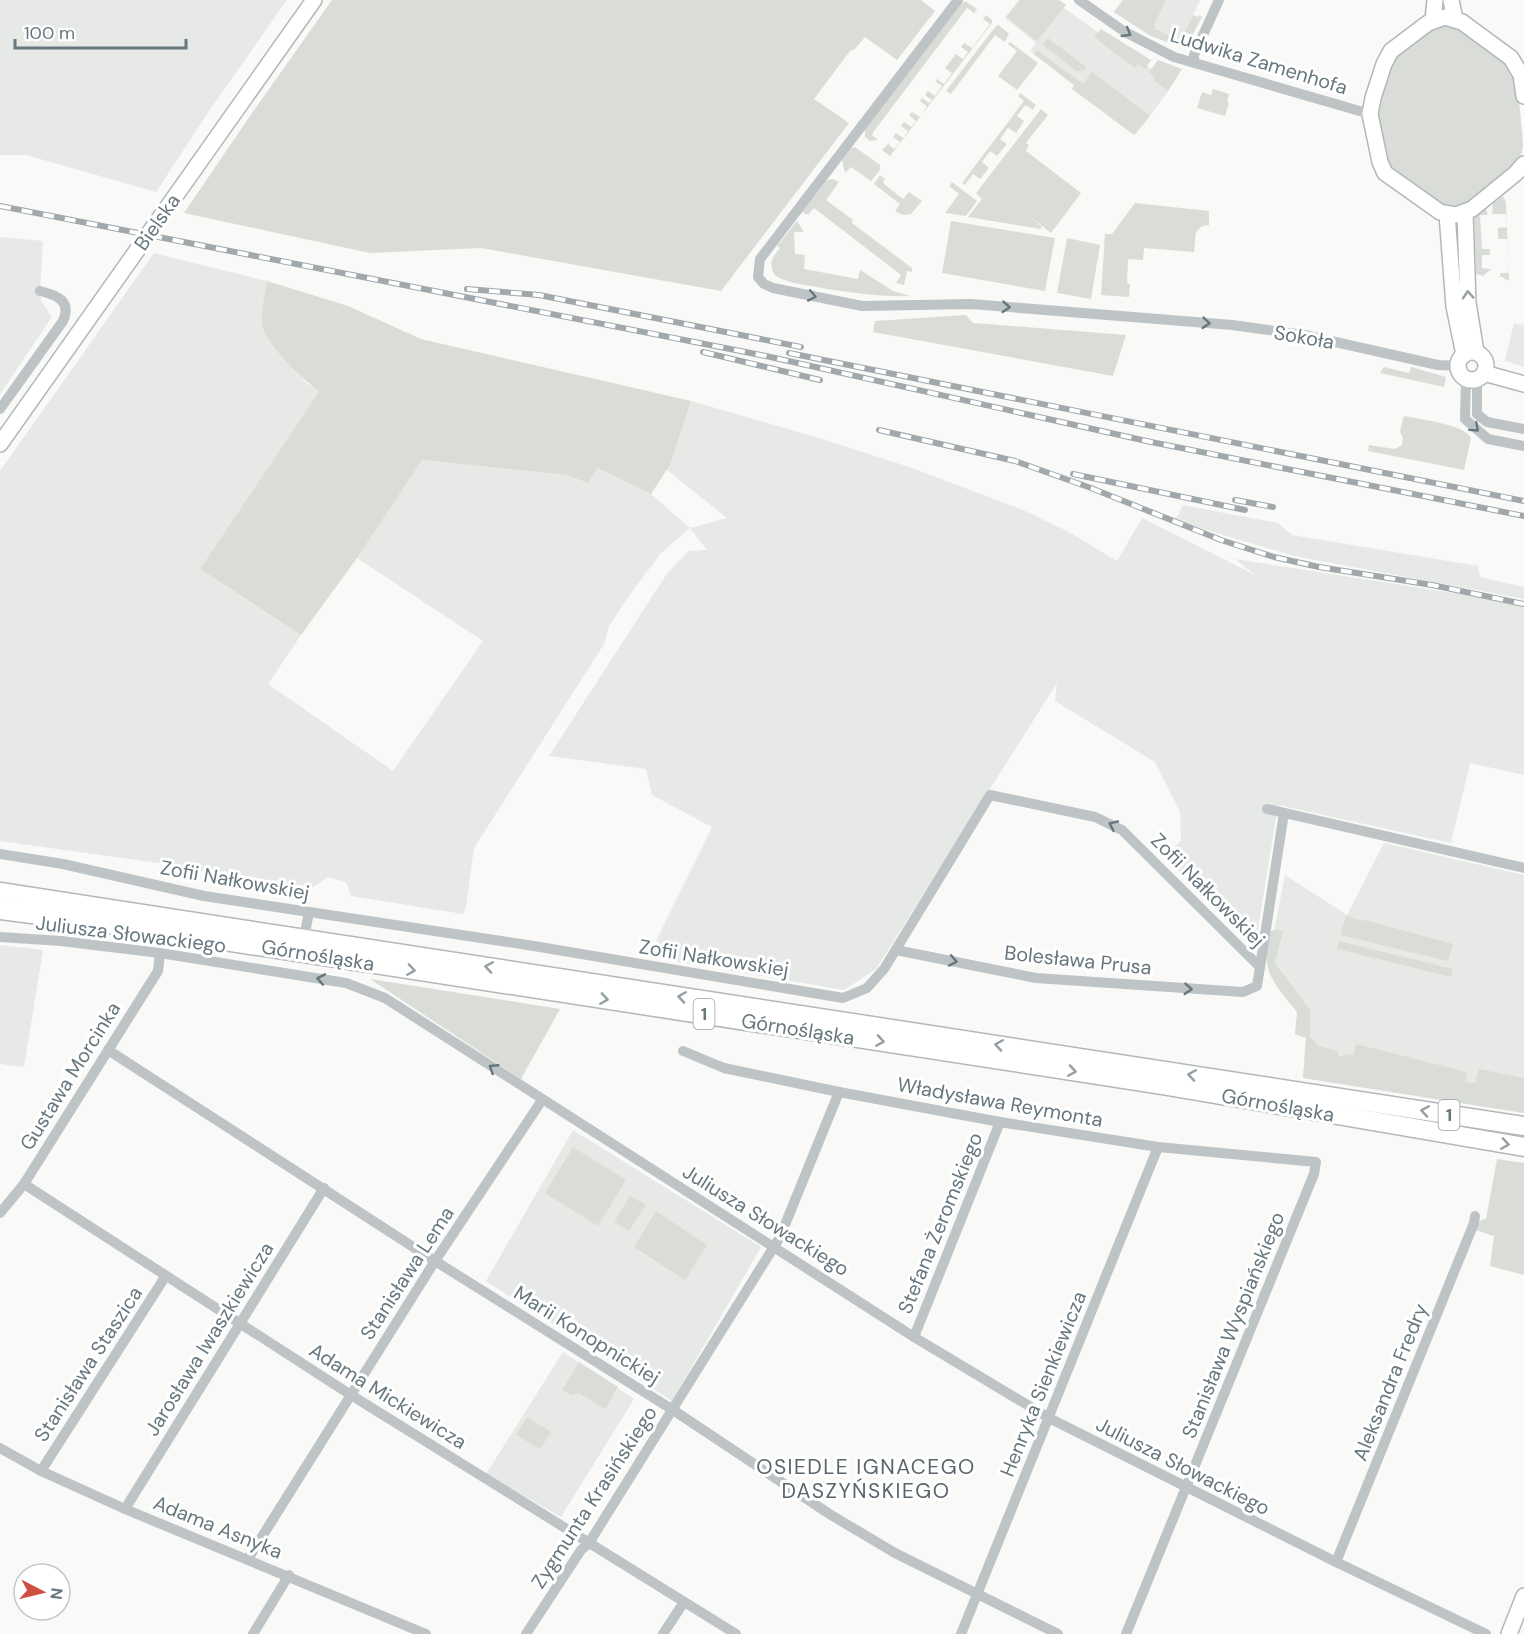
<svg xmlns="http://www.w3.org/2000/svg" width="1524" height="1634" font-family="'DM Sans',sans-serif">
	<rect width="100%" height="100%" fill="#f9f9f7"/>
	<g fill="#e7e9e7">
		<polygon points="0,0 287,0 209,111 156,192 26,155 0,155"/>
		<polygon points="1019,0 1053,0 1134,58 1170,80 1167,93 1136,134 1030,51 1036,43 1005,18"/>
		<polygon points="1123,0 1200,0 1178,47 1149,35 1114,12"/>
		<polygon points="0,237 43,241 40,291 41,301 52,317 0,394"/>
		<polygon points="154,253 267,281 262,325 306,383 319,391 200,569 301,635 268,684 393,771 483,641 357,558 421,460 566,475 588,483 596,468 651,494 690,528 727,518 667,470 670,465 691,401 816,437 912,468 1023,510 1069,532 1117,561 1142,518 1255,575 1235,559 1524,604 1524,775 1470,763 1451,843 1278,805 1255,947 1164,858 1181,840 1180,812 1155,762 1055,701 1057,683 876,969 844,990 655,958 657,939 712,827 652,795 646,769 549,756 668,572 689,551 707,550 690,528 661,553 628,597 609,626 604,644 474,848 466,907 463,914 351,896 346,882 328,877 307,891 158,863 0,841 0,471"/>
		<polygon points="1514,323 1524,325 1524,367 1505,361"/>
		<polygon points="1182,505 1278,523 1292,535 1478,566 1480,577 1524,587 1524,599 1294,556 1173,520 1179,515"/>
		<polygon points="1384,843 1524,875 1524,1113 1303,1078 1306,1038 1305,1011 1268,962 1285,875 1347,915"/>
		<polygon points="0,945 43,950 24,1067 0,1064"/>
		<polygon points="573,1130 761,1247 672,1401 486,1281"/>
		<polygon points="563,1352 634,1399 561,1517 486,1474"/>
	</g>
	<g fill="#daddd7">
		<polygon points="332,0 921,0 935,11 897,60 865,37 855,49 850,51 814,99 849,123 721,291 481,248 370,253 184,213 252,113"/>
		<polygon points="1020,0 1059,0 1066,5 1037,41 1006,17"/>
		<polygon points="1123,0 1166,0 1154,25 1156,26 1155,29 1180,41 1193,15 1198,17 1199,15 1202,17 1185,49 1149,35 1114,12"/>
		<polygon points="965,1 977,9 974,13 967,8 874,131 872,135 878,140 870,141 865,137 865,129 961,4"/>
		<polygon points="986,15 992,20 992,23 890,156 882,150 888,144 894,149 900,142 893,137 896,133 903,138 908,131 901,126 904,122 911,127 916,121 909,115 912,112 920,117 927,106 920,101 922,98 929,103 932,100 925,95 928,91 935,96 942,86 935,81 937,79 944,84 952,73 945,68 956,54 963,59 968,52 961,47 964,43 972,48 990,24 983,19"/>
		<polygon points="999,25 1009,34 1005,42 995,35 951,94 946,91 996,26"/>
		<path d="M1442 26 1459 28 1512 68 1518 88 1523 144 1522 152 1514 167 1475 199 1459 206 1440 204 1393 172C1386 163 1385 153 1382 142 1369 88 1389 46 1442 26Z"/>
		<polygon points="1101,29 1151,60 1145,69 1138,64 1135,68 1094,37"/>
		<polygon points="1048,38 1086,67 1084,71 1076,71 1043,45"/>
		<polygon points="1010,42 1038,63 1017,90 998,76 1017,51 1008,44"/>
		<polygon points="1037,50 1083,84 1092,72 1150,116 1134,135 1072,89 1074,85 1034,54"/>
		<polygon points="1158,60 1182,69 1168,91 1153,80 1155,77 1149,72"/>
		<polygon points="1213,89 1229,94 1227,102 1229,103 1225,116 1197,108 1202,92 1211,95"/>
		<polygon points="1020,93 1036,105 1033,110 1025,105 1017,116 1024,121 1016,133 1008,128 1000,139 1007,144 997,156 990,151 982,162 989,168 980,179 973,174 965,185 962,183 1024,101 1018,96"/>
		<polygon points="1041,109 1048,115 1026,143 1029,145 1026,151 1081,193 1051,233 1028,215 1042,227 1040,229 968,217 982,199 976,193"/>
		<polygon points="855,147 880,165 880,170 871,181 851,167 845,173 842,160 851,148"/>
		<polygon points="880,175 885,179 883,183 903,199 909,192 922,201 911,214 903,215 895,211 900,204 874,184"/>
		<polygon points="833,179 839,182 826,200 853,220 852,223 912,268 912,272 907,271 904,285 896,283 901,275 814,208 808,215 802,212 827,180"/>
		<polygon points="952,182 977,201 966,216 945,213 959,194 949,186"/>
		<polygon points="1503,196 1506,202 1509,281 1500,276 1500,273 1509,273 1507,239 1498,239 1498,228 1507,227 1506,214 1492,214 1493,203"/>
		<polygon points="1135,203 1209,211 1209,225 1202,226 1196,232 1194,252 1144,248 1143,260 1128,259 1127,283 1130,284 1129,297 1101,295 1105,234 1112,234"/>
		<polygon points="1486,209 1488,215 1480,215 1482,249 1490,249 1490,255 1482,255 1482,268 1491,269 1483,276 1476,274 1474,218"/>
		<path d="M797 221 804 232H794L795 254 805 255 804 269 858 279 860 270 893 291 910 296C876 297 844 292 811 286 799 284 785 282 775 275 768 263 772 258 780 248L777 246Z"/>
		<polygon points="951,221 1055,238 1045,291 942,273"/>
		<polygon points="1067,238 1100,245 1091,299 1057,293"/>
		<path d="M267 281 348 306 421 339 691 401 670 465 651 494 597 468 588 483 566 475 422 460 357 558 301 635 200 569 319 391C303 380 265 344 262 324 261 311 265 294 267 281Z"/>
		<polygon points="966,315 973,323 1126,335 1113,376 873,332 875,321"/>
		<polygon points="1384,367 1409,373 1411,367 1446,377 1444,387 1380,373"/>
		<path d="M1405 416C1421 420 1464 424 1471 438L1464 470 1368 451 1369 445 1395 449 1402 445 1403 438 1400 432 1403 418Z"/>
		<polygon points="1347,915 1354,919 1369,921 1453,944 1448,961 1340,935"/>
		<path d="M1276 929 1283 931 1275 963 1310 1010V1037L1318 1046 1338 1051V1055L1343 1057 1344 1054 1353 1055 1356 1044 1467 1072 1465 1082 1475 1083 1479 1069 1524 1078V1113L1303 1078 1306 1038 1295 1034 1297 1012C1274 984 1260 971 1269 932Z"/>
		<polygon points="1339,941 1453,969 1451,977 1337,949"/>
		<polygon points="370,979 560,1009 521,1079"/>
		<polygon points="573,1147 626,1180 598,1226 545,1193"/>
		<polygon points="1497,1159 1524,1163 1524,1275 1490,1266 1494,1236 1475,1230 1481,1220 1486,1219"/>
		<polygon points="630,1196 646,1205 629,1231 614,1222"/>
		<polygon points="656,1211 707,1245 685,1280 634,1247"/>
		<polygon points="579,1362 618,1387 605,1409 579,1393 571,1395 562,1390"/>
		<polygon points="527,1417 551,1432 540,1449 516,1435"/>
	</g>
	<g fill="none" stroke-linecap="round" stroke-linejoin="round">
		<defs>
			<g id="secondary">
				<polyline points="1451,0 1455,19"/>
				<polyline points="1433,20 1435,0"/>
				<polyline points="1524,96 1521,75 1511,58 1462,22 1445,17 1428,23 1391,51 1384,64 1373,98 1370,114 1380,162 1385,173 1440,212 1456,215 1472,209 1515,174 1524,164"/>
				<polyline points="1465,213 1468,303 1476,352"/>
				<polyline points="1447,214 1454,306 1464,355"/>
				<circle cx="1472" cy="366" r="14"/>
				<polyline points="1484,373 1524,384"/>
				<polyline points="0,444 314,0"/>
				<polyline points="1509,1634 1524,1596"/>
			</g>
			<g id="primary">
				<polyline points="0,892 1524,1126"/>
				<polyline points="0,910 153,930 1163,1085 1524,1147"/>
			</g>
		</defs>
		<use href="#secondary" stroke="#b1b8bb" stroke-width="18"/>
		<use href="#primary" stroke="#b2b8ba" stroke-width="21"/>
		<g stroke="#bec3c6" stroke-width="10">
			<polyline points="958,0 760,259 758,277 764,284 773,288 862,306 971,304 1232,325 1304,335 1438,365 1458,366"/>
			<polyline points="1079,0 1125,32 1174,57 1370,114"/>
			<polyline points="1194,62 1194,55 1219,0"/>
			<polyline points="1466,378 1465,419 1488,439 1524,446"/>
			<polyline points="1477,379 1477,414 1487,422 1524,429"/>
			<path d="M0 409 63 321C72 301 57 295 40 291"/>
			<polyline points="1267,809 1524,868"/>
			<polyline points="0,854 63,864 204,896 534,946 843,998 867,988 884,969 990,795 1095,817 1122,830 1260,967"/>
			<polyline points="0,937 61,941 160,953 346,983 385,998 914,1337 1049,1418 1336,1562 1486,1634"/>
			<polyline points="304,938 309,912"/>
			<polyline points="896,950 1036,978 1243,992 1257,986 1284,813"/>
			<polyline points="108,1050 435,1261 673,1410 831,1515 895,1553 1058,1634"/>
			<polyline points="683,1051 724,1068 839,1092 1000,1122 1158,1147 1316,1162 1314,1174 1126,1634"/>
			<polyline points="24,1184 351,1395 736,1634"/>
			<polyline points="0,1213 24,1184 158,971 160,953"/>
			<polyline points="914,1337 1000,1122"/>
			<polyline points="0,1448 41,1471 125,1509 426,1634"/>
			<polyline points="41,1471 165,1277"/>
			<polyline points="125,1509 324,1188"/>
			<polyline points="248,1559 435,1261 542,1100"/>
			<polyline points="1336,1562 1474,1223 1475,1216"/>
			<polyline points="253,1634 289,1575"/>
			<polyline points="526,1634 581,1550 589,1543 780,1237 839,1092"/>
			<polyline points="663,1634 684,1602"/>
			<polyline points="961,1634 1158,1147"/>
		</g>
		<use href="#secondary" stroke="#fff" stroke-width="15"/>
		<use href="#primary" stroke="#fff" stroke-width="18"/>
		<defs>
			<g id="rail">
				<polyline points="0,206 766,356 1151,442 1524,516"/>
				<polyline points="467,289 539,295 801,347"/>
				<polyline points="703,352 820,380"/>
				<polyline points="789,353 1524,501"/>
				<polyline points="879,430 1015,461 1091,488 1221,540 1274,557 1319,567 1432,585 1524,604"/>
				<polyline points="1073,474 1245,510"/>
				<polyline points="1235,500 1273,507"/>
			</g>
		</defs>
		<use href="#rail" stroke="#a1a8ac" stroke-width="6"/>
		<use href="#rail" stroke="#fff" stroke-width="4" stroke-dasharray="11" stroke-linecap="butt"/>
	</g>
	<defs><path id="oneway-chevron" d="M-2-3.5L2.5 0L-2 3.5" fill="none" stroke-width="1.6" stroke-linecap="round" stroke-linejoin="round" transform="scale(1.5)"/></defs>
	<g stroke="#66777e">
		<use href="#oneway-chevron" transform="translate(1127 33) rotate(31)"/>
		<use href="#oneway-chevron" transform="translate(812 296) rotate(11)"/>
		<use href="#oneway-chevron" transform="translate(1006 307) rotate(4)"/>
		<use href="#oneway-chevron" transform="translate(1206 323) rotate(5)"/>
		<use href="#oneway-chevron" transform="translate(1475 428) rotate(42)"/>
		<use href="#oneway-chevron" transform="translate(1113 825) rotate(-155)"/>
		<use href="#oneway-chevron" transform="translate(953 961) rotate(11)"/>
		<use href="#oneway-chevron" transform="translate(321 979) rotate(-170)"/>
		<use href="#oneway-chevron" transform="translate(1188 989) rotate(4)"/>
		<use href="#oneway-chevron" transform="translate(493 1068) rotate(-147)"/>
	</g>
	<g stroke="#94a0a5">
		<use href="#oneway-chevron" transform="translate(1468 295) rotate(-94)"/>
		<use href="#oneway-chevron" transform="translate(489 967) rotate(-171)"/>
		<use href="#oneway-chevron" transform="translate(411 970) rotate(9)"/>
		<use href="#oneway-chevron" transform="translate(682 997) rotate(-171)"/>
		<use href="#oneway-chevron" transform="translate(604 999) rotate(9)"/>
		<use href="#oneway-chevron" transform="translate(880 1041) rotate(9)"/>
		<use href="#oneway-chevron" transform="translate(999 1045) rotate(-171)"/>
		<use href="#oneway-chevron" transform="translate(1072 1071) rotate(9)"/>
		<use href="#oneway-chevron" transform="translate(1192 1075) rotate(-171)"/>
		<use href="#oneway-chevron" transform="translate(1425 1111) rotate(-171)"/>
		<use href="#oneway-chevron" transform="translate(1505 1144) rotate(9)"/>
	</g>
	<g text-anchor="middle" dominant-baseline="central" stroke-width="6" stroke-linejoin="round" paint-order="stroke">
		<g fill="#fff" stroke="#94a0a5" stroke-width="1.5">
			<rect x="693.5" y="999" width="21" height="30" rx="4.5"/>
			<rect x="1438.5" y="1100" width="21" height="30" rx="4.5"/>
		</g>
		<g font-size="18" font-weight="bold" fill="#66777e">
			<text x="704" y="1014">1</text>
			<text x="1449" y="1115">1</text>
		</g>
		<g font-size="20" fill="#66777e" stroke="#fff">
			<text transform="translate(1259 61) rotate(17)">Ludwika Zamenhofa</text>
			<text transform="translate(157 222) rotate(-55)">Bielska</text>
			<text transform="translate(1304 337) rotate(10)">Sokoła</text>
			<text transform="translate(235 880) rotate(10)">Zofii Nałkowskiej</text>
			<text transform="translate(1208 890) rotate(45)">Zofii Nałkowskiej</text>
			<text transform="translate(131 934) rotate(7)">Juliusza Słowackiego</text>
			<text transform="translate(318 955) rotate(9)">Górnośląska</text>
			<text transform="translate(714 958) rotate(9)">Zofii Nałkowskiej</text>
			<text transform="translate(1078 960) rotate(6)">Bolesława Prusa</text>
			<text transform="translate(798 1029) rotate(9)">Górnośląska</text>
			<text transform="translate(70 1076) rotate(-58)">Gustawa Morcinka</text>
			<text transform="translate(1000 1102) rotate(10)">Władysława Reymonta</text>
			<text transform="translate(1278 1105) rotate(10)">Górnośląska</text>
			<text transform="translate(766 1220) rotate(32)">Juliusza Słowackiego</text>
			<text transform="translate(940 1223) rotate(-68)">Stefana Żeromskiego</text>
			<text transform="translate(407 1273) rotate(-57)">Stanisława Lema</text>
			<text transform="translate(1233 1325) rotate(-68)">Stanisława Wyspiańskiego</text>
			<text transform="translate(587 1335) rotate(32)">Marii Konopnickiej</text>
			<text transform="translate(209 1339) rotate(-58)">Jarosława Iwaszkiewicza</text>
			<text transform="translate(88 1364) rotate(-57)">Stanisława Staszica</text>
			<text transform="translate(1390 1382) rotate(-68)">Aleksandra Fredry</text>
			<text transform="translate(1043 1384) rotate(-68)">Henryka Sienkiewicza</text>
			<text transform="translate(388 1396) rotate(32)">Adama Mickiewicza</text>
			<text transform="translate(1183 1466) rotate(27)">Juliusza Słowackiego</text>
			<text transform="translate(594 1497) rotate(-57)">Zygmunta Krasińskiego</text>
			<text transform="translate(218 1527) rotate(22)">Adama Asnyka</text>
		</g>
		<g font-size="21" letter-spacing="1.5" fill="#58656a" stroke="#fff">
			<text x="866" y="1467">OSIEDLE IGNACEGO<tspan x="866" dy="24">DASZYŃSKIEGO</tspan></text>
		</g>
	</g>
	<g transform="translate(42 1592) rotate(97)"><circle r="28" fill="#ffffff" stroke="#c2c9cb" stroke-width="1.5"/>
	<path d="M0-4.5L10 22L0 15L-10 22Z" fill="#d04f40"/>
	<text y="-9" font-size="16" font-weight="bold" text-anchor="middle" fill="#66777e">N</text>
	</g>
	<path d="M15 39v9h171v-9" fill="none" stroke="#66777e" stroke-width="3"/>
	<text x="24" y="39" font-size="18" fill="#66777e" stroke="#ffffff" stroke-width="4.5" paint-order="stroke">100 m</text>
</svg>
